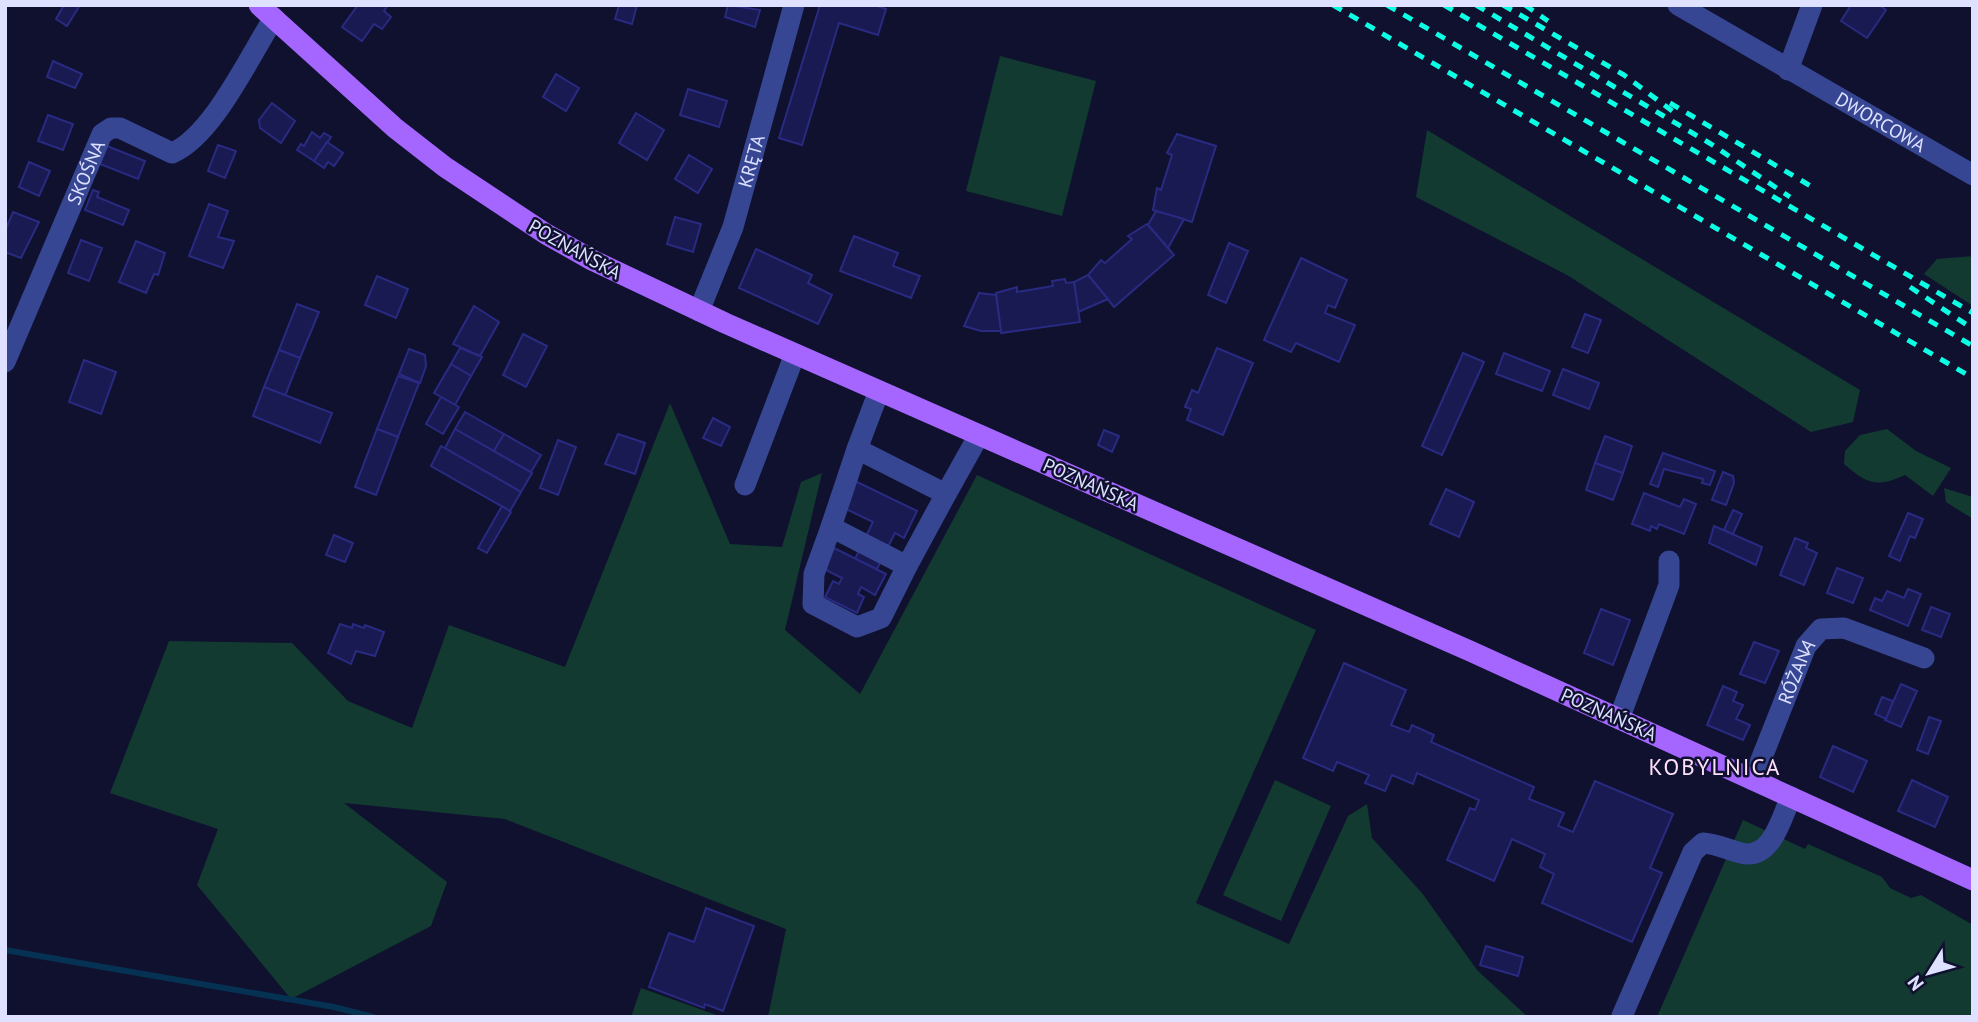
<svg xmlns="http://www.w3.org/2000/svg" width="1978" height="1022" font-family="'PT Sans',sans-serif">
	<rect width="100%" height="100%" fill="#0f112f"/>
	<g fill="#123a30">
		<polygon points="1000,56 1096,81 1062,216 966,191"/>
		<polygon points="1427,130 1860,390 1853,422 1811,432 1567,275 1416,197"/>
		<polygon points="1973,256 1973,306 1924,274 1937,259"/>
		<polygon points="670,403 730,544 782,547 801,482 822,473 785,630 860,694 977,475 1316,630 1196,903 1289,944 1348,816 1367,804 1372,838 1422,893 1477,970 1528,1017 768,1017 786,929 505,819 344,803 447,882 431,926 291,999 197,885 218,829 110,793 169,641 292,643 348,701 412,728 449,625 565,667"/>
		<path d="M1887 429 1916 451 1951 468 1933 496 1905 475C1877 488 1867 484 1844 464L1845 451 1860 435Z"/>
		<polygon points="1944,488 1973,497 1973,519 1946,502"/>
		<polygon points="1275,780 1331,806 1281,921 1223,895"/>
		<polygon points="1743,820 1805,849 1808,844 1882,877 1890,888 1911,898 1921,895 1973,925 1973,1017 1657,1017"/>
		<polygon points="641,988 722,1017 631,1017"/>
	</g>
	<g fill="none" stroke-linecap="round" stroke-linejoin="round">
		<polyline stroke="#053252" stroke-width="6" points="5,950 334,1007 373,1017"/>
	</g>
	<g fill="#191a52" stroke="#292a81" stroke-width="2">
		<polygon points="64,5 80,5 67,26 56,19"/>
		<polygon points="358,5 388,5 384,11 391,17 382,29 374,24 362,41 342,27"/>
		<polygon points="619,5 637,5 632,24 615,19"/>
		<polygon points="728,5 760,10 755,27 725,17"/>
		<polygon points="820,5 874,5 886,9 878,35 839,23 802,145 779,138"/>
		<polygon points="1851,5 1879,5 1886,10 1867,38 1841,21"/>
		<polygon points="53,61 82,74 75,88 47,77"/>
		<polygon points="556,74 579,88 566,111 543,97"/>
		<polygon points="688,89 727,101 719,127 680,115"/>
		<polygon points="272,103 295,121 281,143 260,128 259,120"/>
		<polygon points="636,113 664,130 647,160 619,143"/>
		<polygon points="48,115 73,124 63,150 38,141"/>
		<polygon points="312,132 320,138 324,133 331,137 314,161 297,150 301,144 304,146"/>
		<polygon points="1177,134 1216,146 1192,222 1153,210 1157,188 1161,190 1172,155 1167,153"/>
		<polygon points="327,142 343,153 334,166 328,162 324,168 314,161"/>
		<polygon points="218,145 236,151 225,178 208,171"/>
		<polygon points="107,146 145,161 138,179 100,164"/>
		<polygon points="689,155 712,169 698,193 675,179"/>
		<polygon points="29,162 50,171 39,196 19,187"/>
		<polygon points="93,190 99,192 97,197 129,210 123,225 85,210"/>
		<polygon points="209,204 228,211 218,237 234,241 223,268 189,256"/>
		<polygon points="1156,211 1184,219 1168,248 1148,225"/>
		<polygon points="13,212 39,222 21,258 5,252 5,231"/>
		<polygon points="675,217 701,224 693,252 667,244"/>
		<polygon points="1147,224 1174,255 1114,307 1088,275 1101,260 1105,263 1132,239 1128,236"/>
		<polygon points="854,236 898,253 893,266 920,276 911,298 840,271"/>
		<polygon points="81,240 102,248 89,281 68,273"/>
		<polygon points="136,241 165,253 158,275 154,274 146,293 119,282"/>
		<polygon points="1229,243 1248,251 1226,303 1208,295"/>
		<polygon points="756,249 812,275 808,283 832,295 818,324 739,288"/>
		<polygon points="1301,258 1347,280 1335,308 1328,305 1325,313 1355,325 1339,362 1296,343 1291,352 1264,340"/>
		<polygon points="1088,275 1108,299 1078,312 1074,282"/>
		<polygon points="377,276 408,289 396,318 365,305"/>
		<polygon points="1065,279 1066,283 1074,282 1080,322 1001,333 996,293 1017,287 1017,292 1053,286 1052,281"/>
		<polygon points="979,293 996,295 1001,331 981,331 964,326"/>
		<polygon points="297,304 319,312 300,358 279,350"/>
		<polygon points="474,306 499,322 480,356 453,344"/>
		<polygon points="1585,314 1601,320 1588,353 1572,347"/>
		<polygon points="523,334 547,346 526,387 503,375"/>
		<polygon points="460,348 482,357 471,376 451,364"/>
		<polygon points="1217,348 1253,363 1223,435 1187,420 1191,409 1185,407 1192,390 1198,393"/>
		<polygon points="409,349 425,355 426,366 420,383 399,374"/>
		<polygon points="279,350 300,358 285,396 264,387"/>
		<polygon points="1463,353 1484,362 1442,455 1422,446"/>
		<polygon points="1504,353 1550,371 1542,391 1496,374"/>
		<polygon points="84,360 116,372 101,414 69,402"/>
		<polygon points="451,364 471,376 455,405 434,393"/>
		<polygon points="1563,369 1599,383 1589,409 1553,395"/>
		<polygon points="398,376 419,383 398,437 377,429"/>
		<polygon points="264,387 332,413 320,443 253,416"/>
		<polygon points="441,397 459,407 443,434 426,424"/>
		<polygon points="465,412 504,434 494,451 455,429"/>
		<polygon points="713,418 730,427 721,446 703,438"/>
		<polygon points="377,429 398,437 376,495 355,487"/>
		<polygon points="455,429 532,473 521,492 445,448"/>
		<polygon points="1104,430 1119,436 1112,452 1098,445"/>
		<polygon points="504,434 541,455 531,472 494,451"/>
		<polygon points="618,434 645,443 635,474 605,464"/>
		<polygon points="1605,436 1632,446 1623,473 1595,463"/>
		<polygon points="558,440 576,447 558,495 540,488"/>
		<polygon points="441,446 521,492 510,511 431,466"/>
		<polygon points="1663,453 1715,471 1710,485 1702,483 1703,479 1664,469 1658,487 1650,484"/>
		<polygon points="1595,463 1623,473 1613,500 1586,490"/>
		<polygon points="1723,472 1733,476 1734,483 1726,505 1712,500"/>
		<polygon points="855,481 917,511 904,538 895,533 877,569 855,559 873,522 842,507"/>
		<polygon points="1446,489 1474,502 1459,537 1430,524"/>
		<polygon points="1644,493 1680,507 1684,499 1696,504 1684,534 1659,524 1657,529 1651,526 1650,531 1632,524"/>
		<polygon points="502,506 511,512 487,553 478,548"/>
		<polygon points="1733,510 1742,514 1733,534 1724,530"/>
		<polygon points="1908,513 1923,519 1915,538 1910,536 1900,561 1889,556"/>
		<polygon points="1714,526 1762,547 1756,565 1709,543"/>
		<polygon points="334,535 353,543 345,562 326,555"/>
		<polygon points="1795,538 1808,543 1806,548 1817,553 1804,585 1780,575"/>
		<polygon points="834,548 886,574 875,595 861,587 858,594 864,597 857,613 825,597 833,581 839,584 842,578 824,569"/>
		<polygon points="1837,568 1863,578 1853,603 1827,593"/>
		<polygon points="1908,589 1921,594 1908,626 1870,610 1875,598 1882,601 1887,591 1904,598"/>
		<polygon points="1931,607 1950,614 1941,637 1922,630"/>
		<polygon points="1601,609 1630,620 1613,665 1584,653"/>
		<polygon points="340,624 352,628 353,624 364,628 365,625 384,632 375,656 356,651 351,664 328,653"/>
		<polygon points="1754,642 1779,651 1765,683 1740,674"/>
		<polygon points="1344,663 1406,690 1391,725 1409,732 1412,725 1434,735 1431,742 1534,787 1529,799 1564,813 1558,826 1573,832 1595,781 1673,814 1650,868 1662,873 1632,942 1542,903 1554,874 1540,867 1545,854 1512,839 1494,881 1447,860 1470,808 1475,810 1479,800 1417,773 1413,784 1392,775 1385,791 1365,783 1369,775 1337,762 1333,771 1303,758"/>
		<polygon points="1901,684 1917,691 1901,727 1885,720"/>
		<polygon points="1723,686 1737,692 1733,701 1743,705 1736,719 1750,725 1743,740 1707,725"/>
		<polygon points="1882,697 1893,701 1886,719 1875,714"/>
		<polygon points="1929,717 1941,721 1928,754 1917,750"/>
		<polygon points="1833,746 1867,761 1853,792 1820,777"/>
		<polygon points="1912,780 1948,797 1935,827 1898,811"/>
		<polygon points="706,908 754,926 723,1011 705,1004 704,1008 649,987 669,933 694,942"/>
		<polygon points="1486,946 1523,957 1518,976 1480,965"/>
	</g>
	<g fill="none" stroke-linecap="round" stroke-linejoin="round">
		<g stroke="#364693" stroke-width="21">
			<path id="s1" d="M1678 5 1973 175"/>
			<polyline points="1788,70 1812,5"/>
			<path id="s2" d="M699 311 733 227 794 5"/>
			<path id="s3" d="M5 362 102 134 111 128H120L172 153C213 136 250 55 274 18"/>
			<polyline points="879,391 857,449 946,494 979,435"/>
			<polyline points="857,449 831,527 907,566 946,494"/>
			<polyline points="745,485 795,354"/>
			<polyline points="831,527 814,574 813,604 857,627 881,618 907,566"/>
			<polyline points="1619,719 1669,585 1669,561"/>
			<path id="s4" d="M1753 780 1806 646 1821 629 1844 628 1924 658"/>
			<path d="M1622 1016 1693 852 1703 843C1718 844 1728 850 1741 853 1772 861 1781 818 1791 797"/>
		</g>
		<polyline stroke="#a565ff" stroke-width="21" points="259,5 395,128 445,167 546,234 592,260 725,323 1470,651 1973,880"/>
		<g stroke="#0affe4" stroke-width="5" stroke-dasharray="10 9" stroke-linecap="butt">
			<polyline points="1333,5 1973,378"/>
			<polyline points="1387,5 1973,346"/>
			<polyline points="1444,5 1973,313"/>
			<polyline points="1476,5 1711,144 1790,197"/>
			<polyline points="1503,5 1624,75 1675,113"/>
			<polyline points="1525,5 1548,21"/>
			<polyline points="1670,103 1814,188"/>
			<polyline points="1910,287 1973,329"/>
		</g>
	</g>
	<g text-anchor="middle" dominant-baseline="central" stroke-width="5" stroke-linejoin="round" paint-order="stroke">
		<g font-size="19" fill="#dee1ff" stroke="#0f112f">
			<text stroke="none"><textPath href="#s1" startOffset="234">DWORCOWA</textPath></text>
			<text stroke="none"><textPath href="#s2" startOffset="159">KRĘTA</textPath></text>
			<text stroke="none"><textPath href="#s3" startOffset="206">SKOŚNA</textPath></text>
			<text transform="translate(575 249) rotate(29)">POZNAŃSKA</text>
			<text transform="translate(1091 484) rotate(24)">POZNAŃSKA</text>
			<text stroke="none"><textPath href="#s4" startOffset="117">RÓŻANA</textPath></text>
			<text transform="translate(1609 714) rotate(24)">POZNAŃSKA</text>
		</g>
		<g font-size="23" letter-spacing="2" fill="#ffe0fa" stroke="#0f112f">
			<text x="1715" y="766">KOBYLNICA</text>
		</g>
	</g>
	<rect width="1978" height="1022" fill="none" stroke="#dee1ff" stroke-width="14"/>
	<g transform="translate(1929 973) rotate(233)" stroke="#0f112f" stroke-width="5" paint-order="stroke">
	<path d="M0-5L12 26L0 18L-12 26Z" fill="#dee1ff"/>
	<text y="-10" font-size="19" font-weight="bold" text-anchor="middle" fill="#dee1ff">N</text>
	</g>
</svg>
